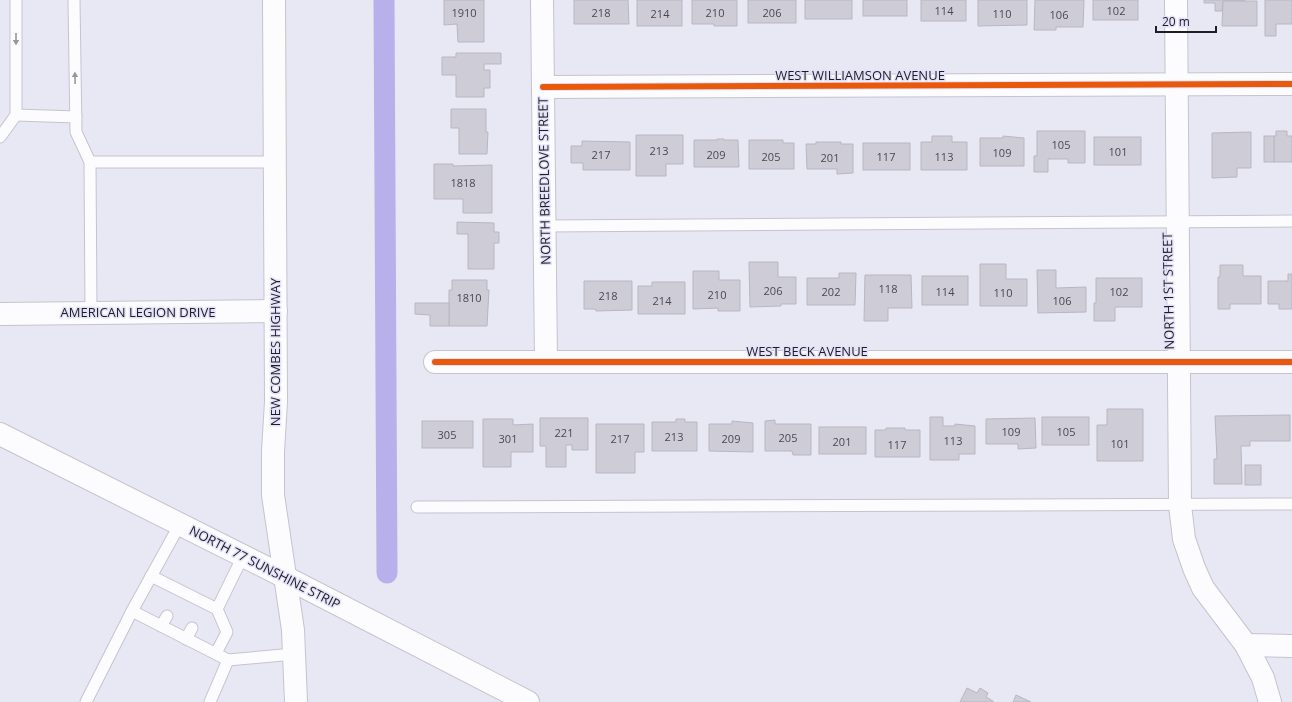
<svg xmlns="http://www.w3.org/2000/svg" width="1292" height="702" font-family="'Open Sans',sans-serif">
	<rect width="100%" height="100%" fill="#e8e7f4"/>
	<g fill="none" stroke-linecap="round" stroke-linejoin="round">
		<polyline stroke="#b8b0ea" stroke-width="21" points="384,0 387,573"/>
	</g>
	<g fill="#cecdd7" stroke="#b8b7c0">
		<polygon points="444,0 484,0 484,42 458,42 457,24 444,25"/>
		<polygon points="574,0 628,0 629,24 574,24"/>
		<rect x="637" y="0" width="45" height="26"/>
		<polygon points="692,0 737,0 737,26 714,26 714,24 692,24"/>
		<rect x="748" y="0" width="48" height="23"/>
		<rect x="805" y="0" width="47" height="19"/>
		<rect x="863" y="0" width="44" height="16"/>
		<rect x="921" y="0" width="45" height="21"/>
		<polygon points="978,0 1027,0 1027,25 978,26"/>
		<polygon points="1035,0 1084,0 1083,27 1056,27 1056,30 1034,30"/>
		<rect x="1093" y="0" width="45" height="20"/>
		<polygon points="1204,0 1245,0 1245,1 1223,1 1222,11 1215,11 1215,3 1204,3"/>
		<polygon points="1265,0 1292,0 1292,24 1276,24 1276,36 1265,36"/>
		<polygon points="1223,1 1257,1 1257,26 1222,26"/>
		<polygon points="456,53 501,53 501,64 484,64 484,70 490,70 490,88 484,88 484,97 456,97 456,75 442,75 442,57 456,57"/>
		<polygon points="451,109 486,109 486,132 488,132 487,154 459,154 459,128 451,128"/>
		<polygon points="1037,131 1085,131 1085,163 1068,163 1068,159 1048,159 1048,172 1034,172 1034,156 1037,156"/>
		<polygon points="1276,131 1287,131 1287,136 1292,136 1292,162 1274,162 1274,136 1276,136"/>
		<polygon points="1251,132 1251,168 1237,168 1237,177 1212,178 1212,133"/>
		<polygon points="636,135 683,135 683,164 666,164 666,176 636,176"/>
		<polygon points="932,136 952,136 952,142 967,142 967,170 921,170 921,142 932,142"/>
		<polygon points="1003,136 1024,138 1024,166 980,166 980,138 1003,138"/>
		<rect x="1264" y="136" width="10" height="26"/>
		<rect x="1094" y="137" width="47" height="28"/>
		<polygon points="717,139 724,139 724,140 738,140 739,167 694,167 694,140 717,140"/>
		<polygon points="749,140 783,140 783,143 794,143 794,169 749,169"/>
		<polygon points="582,141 630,142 630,170 583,170 583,163 571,163 571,146 582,146"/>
		<polygon points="816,142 841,142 841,144 853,144 853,173 837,174 837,169 807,169 806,144 816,144"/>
		<rect x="863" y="143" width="47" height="27"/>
		<polygon points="434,164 453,164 453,166 492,165 492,213 463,213 463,199 434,199"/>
		<polygon points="457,222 494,223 494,232 499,232 499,243 494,243 494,269 468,269 468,234 457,234"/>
		<polygon points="749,262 778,262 778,277 796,277 796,304 781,304 781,306 750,307"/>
		<polygon points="980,264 1006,264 1006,279 1027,279 1027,306 980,306"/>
		<polygon points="1220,265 1243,265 1243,276 1261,276 1261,304 1230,304 1230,309 1218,309 1218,277 1220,277"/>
		<polygon points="1037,270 1056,270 1056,288 1086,287 1086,312 1038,313"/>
		<polygon points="693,271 719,271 719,280 740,280 740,311 718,311 718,308 693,309"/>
		<polygon points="839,273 856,273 855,305 807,305 807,278 839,278"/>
		<polygon points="1288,274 1292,274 1292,309 1279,309 1279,304 1268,304 1268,281 1288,281"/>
		<polygon points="865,275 911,275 912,308 888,308 888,321 864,321"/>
		<rect x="922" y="276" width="46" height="29"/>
		<polygon points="1096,278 1142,278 1142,307 1115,307 1115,321 1094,321 1094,303 1096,303"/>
		<polygon points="452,280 487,280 487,290 489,290 487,326 449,326 449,290 452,290"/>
		<polygon points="584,281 632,281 632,310 596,311 595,309 584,309"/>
		<polygon points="652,282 685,282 685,314 638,314 638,286 652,286"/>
		<polygon points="415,303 449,303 449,326 430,326 430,315 415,314"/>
		<polygon points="1107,409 1143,409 1143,461 1097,461 1097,425 1107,425"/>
		<polygon points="1290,415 1290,441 1250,441 1250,446 1241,446 1242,484 1214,484 1214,459 1217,459 1215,416"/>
		<polygon points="930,417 943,417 943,426 955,426 955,424 975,426 975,454 959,454 959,460 930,460"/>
		<rect x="1042" y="417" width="47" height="28"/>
		<polygon points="540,418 588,418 588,450 572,450 572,445 566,445 566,467 546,467 546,446 540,446"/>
		<polygon points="1035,418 1036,448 1018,449 1018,444 986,444 986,419"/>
		<polygon points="483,419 513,419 513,425 533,424 533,452 511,452 511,467 483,467"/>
		<polygon points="676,419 685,419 685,422 697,422 697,451 652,451 652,422 676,422"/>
		<polygon points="775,420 775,424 811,424 811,455 793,455 792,451 765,451 765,421"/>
		<rect x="422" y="421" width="51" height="27"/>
		<polygon points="732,421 753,423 753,452 709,451 709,424 732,424"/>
		<polygon points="596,424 644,424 644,452 635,452 635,473 596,473"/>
		<rect x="819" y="427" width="47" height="27"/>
		<polygon points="886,428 905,428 905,430 920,430 920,457 875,457 875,430 886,430"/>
		<rect x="1245" y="465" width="16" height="20"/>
		<polygon points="967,688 977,693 980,688 988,693 986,697 993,701 993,702 960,702"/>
		<polygon points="1016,695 1031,702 1013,702"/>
	</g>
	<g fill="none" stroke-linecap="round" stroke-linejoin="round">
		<defs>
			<g id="lane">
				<polyline points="74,0 76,132 90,162 91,312"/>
				<polyline points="16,115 76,117"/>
				<polyline points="0,137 16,115 16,0"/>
				<polyline points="90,162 275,162"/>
				<polyline points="545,226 1292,221"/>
				<polyline points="417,507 1292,504"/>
				<polyline points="180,524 132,611 228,660 294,654"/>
				<polyline points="151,576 217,609 227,632 216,653"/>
				<polyline points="217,609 243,556"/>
				<polyline points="161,626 167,616"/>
				<polyline points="186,639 192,628"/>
				<polyline points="86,702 132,611"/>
				<polyline points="210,702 228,660"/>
			</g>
			<g id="street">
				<polyline points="542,0 546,361"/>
				<polyline points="1176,0 1180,505 1184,539 1194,568 1203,588 1246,645 1263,678 1270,702"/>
				<polyline points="543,87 1292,84"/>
				<polyline points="0,314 276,311"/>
				<polyline points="435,362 1292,362"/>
				<polyline points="1246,645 1292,646"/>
			</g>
			<polyline id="secondary" points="274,0 276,402 273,451 273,495 293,630 296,702"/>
			<polyline id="primary" points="0,434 285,577 528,702"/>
		</defs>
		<use href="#lane" stroke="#c5c4ce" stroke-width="13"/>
		<use href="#street" stroke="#c5c4ce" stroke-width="24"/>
		<use href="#secondary" stroke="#c5c4ce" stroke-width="24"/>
		<use href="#primary" stroke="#c5c4ce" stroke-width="24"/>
		<use href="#lane" stroke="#fcfbfd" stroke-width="11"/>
		<use href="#street" stroke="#fcfbfd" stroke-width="22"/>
		<use href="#secondary" stroke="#fcfbfd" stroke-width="22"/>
		<use href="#primary" stroke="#fcfbfd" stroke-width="22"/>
		<defs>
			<g id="cycleway">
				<polyline points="543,87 1292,84"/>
				<polyline points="435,362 1292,362"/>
			</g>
		</defs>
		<use href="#cycleway" stroke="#e4e2f9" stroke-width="8"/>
		<use href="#cycleway" stroke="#e8590c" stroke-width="6"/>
	</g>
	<defs><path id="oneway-solid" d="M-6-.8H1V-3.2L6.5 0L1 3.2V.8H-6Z"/></defs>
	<g fill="#98979c">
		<use href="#oneway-solid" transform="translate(16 39) rotate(90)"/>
		<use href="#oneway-solid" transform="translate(75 78) rotate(-91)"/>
	</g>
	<g text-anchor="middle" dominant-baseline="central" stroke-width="3" stroke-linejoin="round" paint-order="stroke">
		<g font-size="11" fill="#4a4952">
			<text x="944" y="10">114</text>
			<text x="1116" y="10">102</text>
			<text x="464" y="12">1910</text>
			<text x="601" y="12">218</text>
			<text x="715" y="12">210</text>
			<text x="772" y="12">206</text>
			<text x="660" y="13">214</text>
			<text x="1002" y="13">110</text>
			<text x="1059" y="14">106</text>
			<text x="1061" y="144">105</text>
			<text x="659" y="150">213</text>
			<text x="1118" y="151">101</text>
			<text x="1002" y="152">109</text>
			<text x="601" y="154">217</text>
			<text x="716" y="154">209</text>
			<text x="771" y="156">205</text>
			<text x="886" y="156">117</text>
			<text x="944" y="156">113</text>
			<text x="830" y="157">201</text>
			<text x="463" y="182">1818</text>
			<text x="888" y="288">118</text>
			<text x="773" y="290">206</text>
			<text x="831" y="291">202</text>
			<text x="945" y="291">114</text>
			<text x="1119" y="291">102</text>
			<text x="1003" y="292">110</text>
			<text x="717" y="294">210</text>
			<text x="608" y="295">218</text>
			<text x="469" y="297">1810</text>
			<text x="662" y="300">214</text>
			<text x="1062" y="300">106</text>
			<text x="1011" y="431">109</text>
			<text x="1066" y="431">105</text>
			<text x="564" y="432">221</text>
			<text x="447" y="434">305</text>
			<text x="674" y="436">213</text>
			<text x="788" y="437">205</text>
			<text x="508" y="438">301</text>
			<text x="620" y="438">217</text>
			<text x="731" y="438">209</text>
			<text x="953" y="440">113</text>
			<text x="842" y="441">201</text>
			<text x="1120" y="443">101</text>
			<text x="897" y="444">117</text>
		</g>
		<g font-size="13" fill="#1e1d25" stroke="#e4e2f9">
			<text x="860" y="75">WEST WILLIAMSON AVENUE</text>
			<text transform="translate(544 181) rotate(-91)">NORTH BREEDLOVE STREET</text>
			<text transform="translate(1168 291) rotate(-91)">NORTH 1ST STREET</text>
			<text x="138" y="312">AMERICAN LEGION DRIVE</text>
			<text x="807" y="351">WEST BECK AVENUE</text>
			<text transform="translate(275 352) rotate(-90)">NEW COMBES HIGHWAY</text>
			<text transform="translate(265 567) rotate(27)">NORTH 77 SUNSHINE STRIP</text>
		</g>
	</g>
	<path d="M1156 26v6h60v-6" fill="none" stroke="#1e1d25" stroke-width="2"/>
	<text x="1162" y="26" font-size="12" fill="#1e1d25" stroke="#e4e2f9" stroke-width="3" paint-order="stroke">20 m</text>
</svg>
